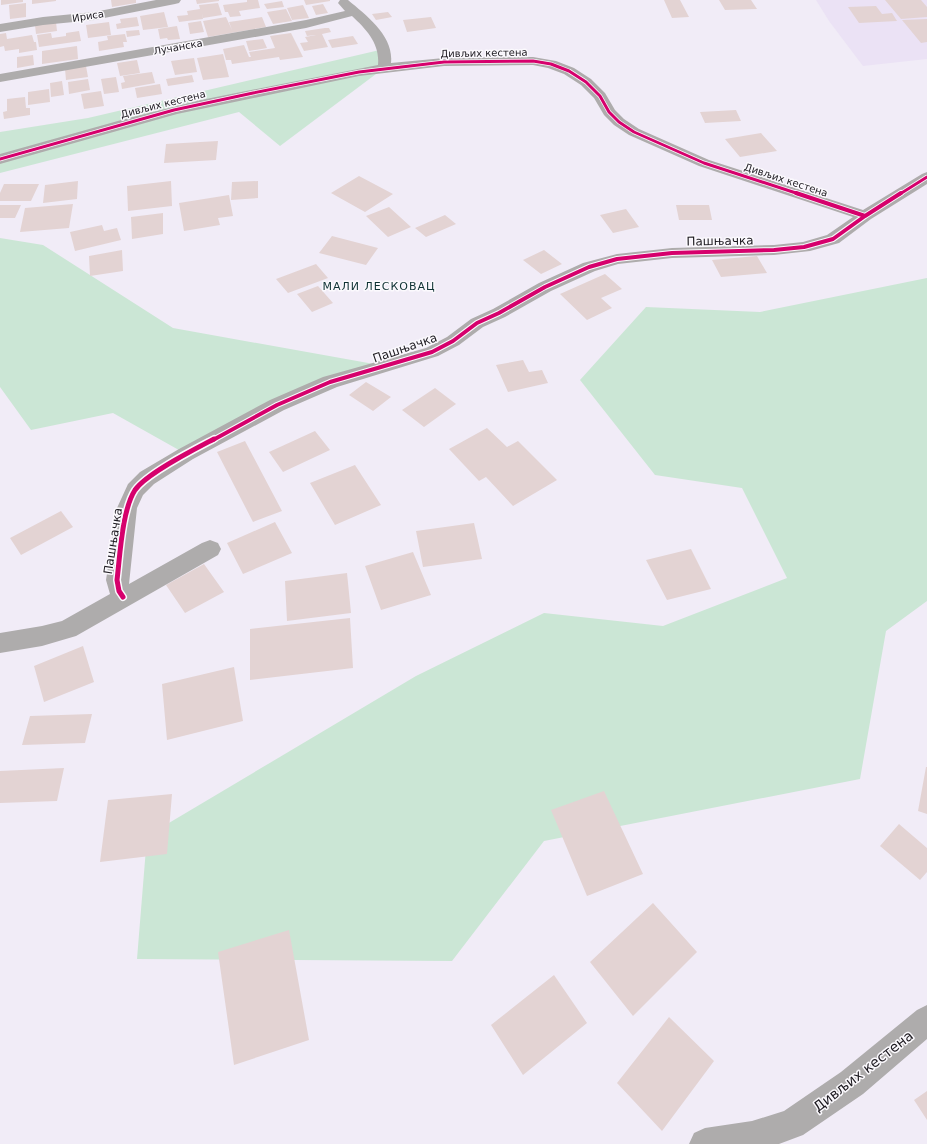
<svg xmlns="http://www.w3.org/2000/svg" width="927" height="1144" font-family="'DejaVu Sans',sans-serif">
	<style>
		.built { fill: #ebe2f5 }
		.green { fill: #cbe6d5 }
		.building { fill: #e3d3d3 }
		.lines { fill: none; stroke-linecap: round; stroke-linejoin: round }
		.minor { fill: #aeacac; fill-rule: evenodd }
		.cycleway-far2-casing { stroke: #fbf9fd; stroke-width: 4.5 }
		.cycleway-far1-casing { stroke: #fbf9fd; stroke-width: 6 }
		.cycleway-casing { stroke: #fbf9fd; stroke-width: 8 }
		.cycleway-far2 { stroke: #d6006c; stroke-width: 3 }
		.cycleway-far1 { stroke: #d6006c; stroke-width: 4 }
		.cycleway { stroke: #d6006c; stroke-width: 5 }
		.labels { text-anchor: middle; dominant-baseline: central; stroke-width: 3; stroke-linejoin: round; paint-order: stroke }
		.far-street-label { font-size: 10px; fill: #1d1a20; stroke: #fbf9fd }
		.far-neighbourhood-label { font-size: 11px; letter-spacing: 1px; fill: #0e3133; stroke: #fbf9fd }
		.street-label { font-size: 12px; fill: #1d1a20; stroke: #fbf9fd }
		.near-street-label { font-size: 14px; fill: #1d1a20; stroke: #fbf9fd }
	</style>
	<rect width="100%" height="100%" fill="#f1ecf7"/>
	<path class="built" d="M816,0h111v59l-64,7 -34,-45z"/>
	<path class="green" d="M384,49v19l-104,78 -41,-34 -239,61v-41l88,-14z
		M0,238l43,7 130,83 212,38 -115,41 -84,47 -73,-41 -82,17 -31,-43z
		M927,278v323l-41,30 -26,148 -316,62 -92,120 -315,-2 10,-123 269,-160 128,-63 119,13 124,-48 -45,-90 -87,-13 -75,-95 66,-73 114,5z"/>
	<path class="building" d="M1,0h22v2l-22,3z
		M32,0h24v1l-24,3z
		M111,0h25v3l-24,4z
		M196,0h23v1l-22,3z
		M247,0h11l2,8 -21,3 2,5 -11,1 -2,-5h-3l-2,-7 24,-3z
		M304,0h26v1l-24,4z
		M664,0h16l9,17 -17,1z
		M719,0h32l6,9 -32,1z
		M885,0h36l6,7v10l-26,2z
		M282,1l2,6 -17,2 -3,-5z
		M26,3v14l-16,2 -1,-14z
		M218,3l4,12 -19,3 -1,-5 1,6 -24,3 -2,-6 11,-1 -1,-4 13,-2 -1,-4z
		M323,4l5,9 -12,2 -4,-9z
		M303,5l6,13 -17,2 -5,-12z
		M876,6l6,8 10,-1 5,8 -38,2 -11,-16z
		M286,9l6,12 -19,3 -6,-12z
		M164,12l4,15 -25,3 -3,-14z
		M388,12l4,5 -16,3 -4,-6z
		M137,17l2,9 -22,3 -1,-5 5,-1 -1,-4z
		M226,17l6,13 -3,-8 33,-5 4,10 -58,10 -5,-16z
		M431,17l5,11 -29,4 -4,-12z
		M927,19v23l-6,1 -19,-23z
		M201,21l3,11 -14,2 -2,-11z
		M56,22l1,9 -21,3 -1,-9z
		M109,22l2,13 -23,3 -2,-13z
		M177,26l3,13 -12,1 -1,-2 -7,1 -2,-10z
		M325,28h4l2,4 -9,2 6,13 -24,4 -4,-8 8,-1 -3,-5 11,-2 -9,1 -2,-5z
		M139,30l1,5 -13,2 -1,-6z
		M79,31l2,10 -42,6 -2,-12 14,-2 1,5 14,-2v-3z
		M6,33l1,6 25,-4 2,7h2l1,8 -18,3v-4l-14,2 -1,-5 -4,1v-13z
		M291,33l12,24 -23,3 -1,-3 -47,7 -1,-4h-5l-3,-11 21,-4 5,12h2l-2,-5 26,-4 -5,-12z
		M125,34l2,8h-4l1,5 -25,4 -1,-9 10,-2 -1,-4z
		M353,36l5,8 -26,4 -4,-8z
		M263,39l4,9 -18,3 -3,-10z
		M77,46l1,13 -36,5v-13z
		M223,54l6,23 -26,3 -6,-22z
		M33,55l1,10 -17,3v-11z
		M194,58l3,14 -22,3 -4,-14z
		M137,60l3,13 -20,3 -3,-13z
		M86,66l2,11 -22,3 -1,-11z
		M152,72l3,11 -33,6 -1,-6 4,-1 -2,-6z
		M192,75l2,7 -26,4 -2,-7z
		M116,77l3,15 -15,2 -3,-15z
		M88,79l2,11 -21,4 -1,-12z
		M62,81l2,14 -13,2 -1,-14z
		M160,84l2,10 -25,4 -2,-10z
		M49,89l1,13 -22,3v-13z
		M101,91l3,15 -20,3 -3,-15z
		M25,97l1,11h4v7l-26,4 -1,-7 4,-1v-12z
		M736,110l5,11 -36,2 -5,-11z
		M761,133l16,18 -37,6 -15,-18z
		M218,141l-2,19 -52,3 2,-19z
		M359,176l34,18 -28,18 -34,-19z
		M78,181l-1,18 -34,4 2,-18z
		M171,181l1,25 -44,5 -1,-25z
		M258,181v17l-27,2 1,-18z
		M4,184h35l-8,17h-31v-8z
		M229,195l4,21 -15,2 2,7 -36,6 -5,-28z
		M73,204l-4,24 -49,4 5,-24z
		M0,205h21l-6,13h-15z
		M676,205h33l3,15h-33z
		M389,207l22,20 -23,10 -22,-21z
		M626,209l13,18 -26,6 -13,-18z
		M163,213v21l-31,5 -1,-22z
		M445,215l11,9 -30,13 -11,-9z
		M102,225l2,6 13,-3 4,12 -46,11 -5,-19z
		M332,236l46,12 -12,17 -47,-12z
		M122,250l1,21 -33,5 -1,-20z
		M544,250l18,14 -21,10 -18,-14z
		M757,256l10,17 -46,4 -9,-17z
		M316,264l12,14 -40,15 -12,-14z
		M605,274l17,15 -21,9 11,10 -25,12 -27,-26z
		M318,286l15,17 -21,9 -15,-18z
		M523,360l6,12 13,-2 6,13 -40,9 -12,-27z
		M366,382l25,15 -18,14 -24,-16z
		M435,388l21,16 -32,23 -22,-17z
		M487,428l20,19 11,-6 39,39 -44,26 -27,-29 -7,4 -30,-32z
		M315,431l15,19 -47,22 -14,-20z
		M245,441l37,70 -29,11 -36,-70z
		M355,465l26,40 -46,20 -25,-42z
		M61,511l12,16 -52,28 -11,-17z
		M275,522l17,31 -49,21 -16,-31z
		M474,523l8,36 -59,8 -7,-36z
		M691,549l20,40 -44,11 -21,-40z
		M413,552l18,43 -50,15 -16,-44z
		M204,564l20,28 -39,21 -19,-28z
		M347,573l4,40 -64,8 -2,-40z
		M350,618l3,50 -103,12v-51z
		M83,646l11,36 -50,20 -10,-36z
		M234,667l9,54 -76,19 -5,-56z
		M92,714l-7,29 -63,2 8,-29z
		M926,767h1v47l-9,-3z
		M64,768l-7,33 -57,2v-32z
		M604,791l39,83 -56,22 -36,-86z
		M172,794l-5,60 -67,8 8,-62z
		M899,824l28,24v24l-7,8 -40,-34z
		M653,903l44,49 -64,64 -43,-54z
		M289,930l20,110 -75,25 -16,-113z
		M554,975l33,48 -64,52 -32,-50z
		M669,1017l45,44 -52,70 -45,-48z
		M927,1091v29l-13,-20z"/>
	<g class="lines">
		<path class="minor" d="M156,0h25l-2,3 -4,1 -81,16 -51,5 -43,7v-8l43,-7 51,-5z
			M340,0h8c19,16 46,36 43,63l53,-5 89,-1 23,4 18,7 17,11 14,14 10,17 9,9 15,10 70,31 154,50 59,-36 5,-2v12l-56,35 -32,24 -29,8 -36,4 -102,3 -54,6 -23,7 -44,20 -46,26 -22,10 -24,18 -21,11 -101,31 -53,23 -91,49 -39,25 -11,11 -6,13 -8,76 73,-41 8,-3 8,3 3,6 -3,6 -142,81 -34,10 -42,7v-20l42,-7 20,-5 48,-27 -4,-14 11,-72 11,-24 12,-12 39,-23 91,-49 53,-23 103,-29 21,-11 24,-18 22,-10 46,-26 44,-20 34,-9 55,-6 102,-3 29,-3 24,-7 26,-18 -154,-51 -70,-31 -15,-10 -10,-10 -10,-17 -13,-13 -17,-11 -16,-6 -15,-3 -89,1 -85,10 -182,38 -177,50v-10l125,-35 76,-19 177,-35c2,-21 -11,-35 -26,-49l-46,12 -306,54v-8l306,-54 39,-9 -7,-8z
			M927,1005v34l-64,55 -60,41 -24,9h-90l5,-11 11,-5 47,-7 32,-10 57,-39 76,-62z"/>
		<g class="cycleway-far2-casing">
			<path id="cycleway-far2" d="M0,159l174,-49 79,-17 106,-21 85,-10 89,-1 18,3 18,7 17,11 14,14 9,16 10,10 15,10 70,31 95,31
				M900,194l27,-17"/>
		</g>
		<g class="cycleway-far1-casing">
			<path id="cycleway-far1" d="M796,193l69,23
				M213,440l64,-35 53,-23 102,-30 21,-11 24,-18 22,-10 46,-26 44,-20 28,-8 55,-6 102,-3 30,-3 29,-8 32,-23 36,-23"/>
		</g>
		<g class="cycleway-casing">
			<path id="cycleway" d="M123,597l-4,-6 -2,-11c3,-24 5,-70 18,-90 12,-17 60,-41 79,-51"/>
		</g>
		<use href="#cycleway-far2" class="cycleway-far2"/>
		<use href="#cycleway-far1" class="cycleway-far1"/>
		<use href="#cycleway" class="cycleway"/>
	</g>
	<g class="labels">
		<g class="far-street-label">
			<text transform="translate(88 16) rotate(-9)">Ириса</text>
			<text transform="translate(178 47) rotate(-10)">Лучанска</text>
			<text transform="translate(484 53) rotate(-1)">Дивљих кестена</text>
			<text transform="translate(163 104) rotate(-14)">Дивљих кестена</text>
			<text transform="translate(786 180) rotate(18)">Дивљих кестена</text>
		</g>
		<g class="far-neighbourhood-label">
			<text x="379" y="286">МАЛИ ЛЕСКОВАЦ</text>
		</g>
		<g class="street-label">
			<text transform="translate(720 241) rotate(-1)">Пашњачка</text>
			<text transform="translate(405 348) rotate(-19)">Пашњачка</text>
			<text transform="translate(113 541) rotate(-81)">Пашњачка</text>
		</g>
		<g class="near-street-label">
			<text transform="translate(863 1071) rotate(-38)">Дивљих кестена</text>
		</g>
	</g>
</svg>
